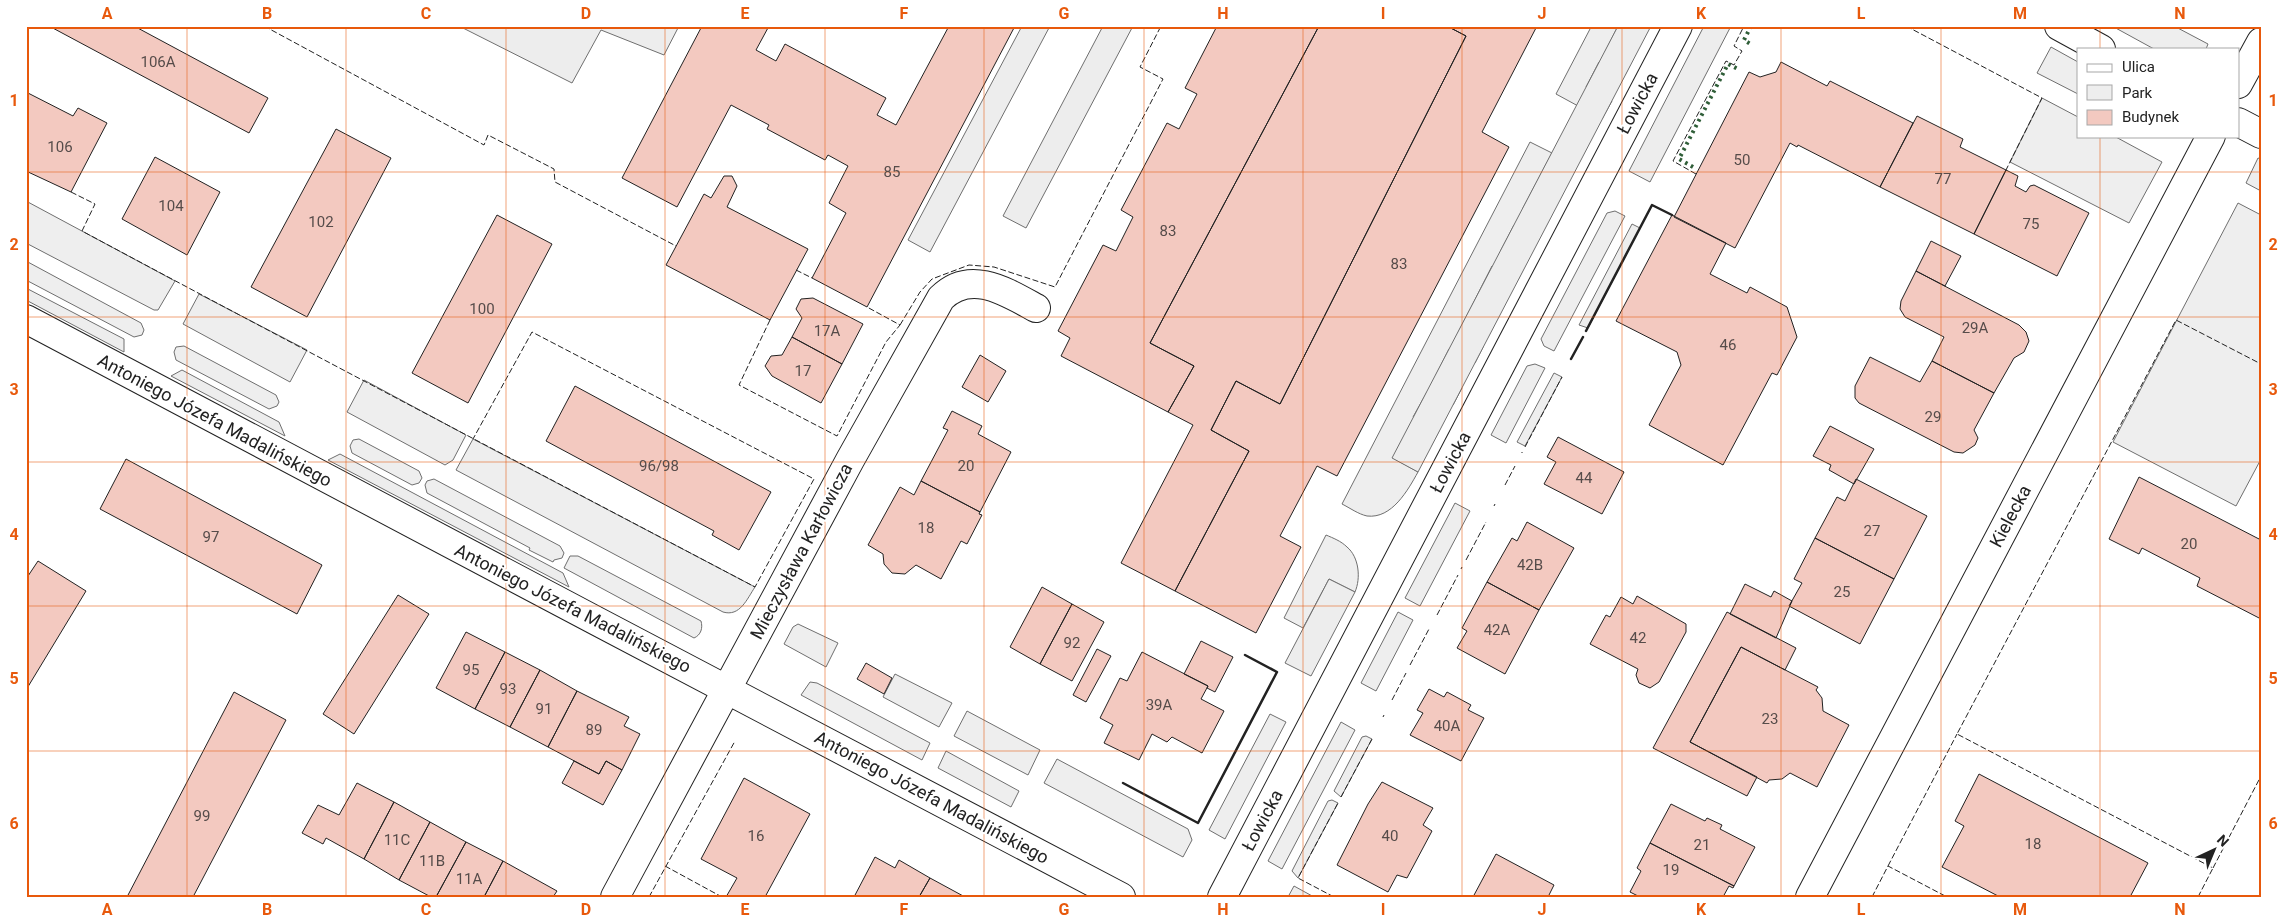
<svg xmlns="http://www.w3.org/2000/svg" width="2287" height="923" font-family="Roboto,sans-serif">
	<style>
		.green { fill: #eee; stroke: #6f6f6f }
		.parking { fill: #ededed; stroke: #6f6f6f }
		.building { fill: #f3c9c0; stroke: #222 }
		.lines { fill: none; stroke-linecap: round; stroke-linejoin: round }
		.street-casing { stroke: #222; stroke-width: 30 }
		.secondary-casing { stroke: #222; stroke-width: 30 }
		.street { stroke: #fff; stroke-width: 28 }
		.secondary { stroke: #fff; stroke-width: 28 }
		.hedge { stroke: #2f5e38; stroke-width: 4; stroke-dasharray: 2.5 4; stroke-linecap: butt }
		.fence { stroke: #222; stroke-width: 1; stroke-dasharray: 6 2.5; stroke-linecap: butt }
		.wall { stroke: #222; stroke-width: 2.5 }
		.grid { fill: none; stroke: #e8590c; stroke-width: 1; stroke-opacity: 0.55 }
		.labels { text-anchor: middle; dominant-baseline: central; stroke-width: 4; stroke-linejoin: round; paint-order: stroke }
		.number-label { font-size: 15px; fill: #564c4a }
		.street-label { font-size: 18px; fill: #222; stroke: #fff }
		.neatline { fill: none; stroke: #e8590c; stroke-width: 2 }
		.grid-label { font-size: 16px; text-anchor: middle; font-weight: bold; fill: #e8590c }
	</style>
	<rect width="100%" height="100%" fill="#fff"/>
	<path class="green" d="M1587,26h31l-13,26 25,13 -5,10 -26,-13 -13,25 26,14 -10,18 -46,-25 34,-65z
		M2112,26h62l34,18 -2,5h-52z
		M2051,47l27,15v32l-41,-21z
		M2042,98l36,19v19h36l48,26 -33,61 -119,-61z
		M1530,142l22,11 -29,55 25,14 -34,3 -13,25 25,13 -8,17 -26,-14 -34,67 25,14 -8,16 -26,-14 -13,26 26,13 -9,17 -26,-13 -14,25 26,14 -8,15 -38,12 25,14c-10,18 -26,47 -51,44 -9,-2 -17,-8 -25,-12z
		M2258,158l3,1v32l-15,-8z
		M26,201l149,80 -17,29h-4l-128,-67z
		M2238,203l23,12v244l-25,47 -123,-64z
		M1615,211l10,5 -71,135 -10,-5 -3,-7 66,-126z
		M1632,224l8,4 -52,100 -9,-3z
		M26,261l115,62 3,7 -2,5 -8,2 -108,-57z
		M199,294l108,56 -17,32 -107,-58z
		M184,346l92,49 3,7 -2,4 -8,3 -93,-49 -2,-8 2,-5z
		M1535,364l10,4 -39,75 -15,-8 36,-69z
		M1554,373l8,4 -37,69 -8,-4z
		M364,380l102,55 -13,25 -8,5 -98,-53z
		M359,439l60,32 3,7 -3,5 -7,2 -60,-32 -2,-7 3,-6z
		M473,439l282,148c-8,12 -15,30 -32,25l-267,-142z
		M434,479l126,67 4,7 -2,5 -8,2 -1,2 -24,-12 1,-2 -103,-55 -2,-8 2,-4z
		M1455,503l15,8 -50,95 -15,-8z
		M1326,535c7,3 15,6 21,12 12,10 14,31 8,45l-26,-13 -26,49 -19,-10z
		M570,556h8l123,65c2,7 0,14 -7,17l-130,-70z
		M1398,612l15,8 -37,71 -15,-8z
		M798,624l40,19 -12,24 -42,-23 9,-17z
		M895,674l57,29 -13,24 -56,-30z
		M810,682l7,1 113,60 -8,17 -121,-65z
		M967,711l73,39 -12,25 -74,-39z
		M1270,714l16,8 -61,117 -16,-9z
		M1341,722l14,8 -73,139 -14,-8z
		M1366,736l6,3 -31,58 -7,-6 28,-54z
		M946,751l73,40 -8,16 -73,-39z
		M1057,759l131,70 4,11 -9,17 -139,-74z
		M1332,800l6,3 -40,75 -6,-7 36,-70z
		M1294,886l20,11h-26z"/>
	<path class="parking" d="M459,26h220l-15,29 -63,-25 -29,53z
		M1022,26h28l-120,226 -22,-12z
		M1103,26h30l-107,202 -23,-12z
		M1618,26h33l-233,446 -26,-14z
		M1704,26h27l-81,156 -21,-11z
		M26,288l98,51v13l-98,-52z
		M182,370l97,52 6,14 -114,-60z
		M340,454l223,119 6,14 -241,-127z
		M1329,579l26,13 -44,84 -26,-13z"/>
	<path class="building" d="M49,26h85l134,72 -19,35z
		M702,26h67l-13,24 20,11 9,-17 101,54 -9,17 19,10 53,-99h66l-148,281 -55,-29 34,-65 -17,-10 19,-37 -20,-11 -3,5 -58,-31 2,-4 -38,-20 -54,102 -55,-29z
		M1217,26h102l-169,317 44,23 -26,46 -107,-56 9,-18 -12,-7 45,-86 13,6 17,-34 -12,-7 46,-87 12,6 18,-35 -12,-6z
		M1319,26h128l19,10 -186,368 -44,-23 -25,49 38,21 -74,140 -54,-28 72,-138 -25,-13 26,-46 -44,-23z
		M1447,26h90l-55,106 27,15 -172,329 -20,-10 -37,70 21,11 -45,86 -81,-42 74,-140 -38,-21 25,-49 44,23 186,-368z
		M1781,62l46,24 3,-5 83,42 -33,64 -82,-42 -1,2 -7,-4 -55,105 -61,-31 75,-145 11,5 16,-5z
		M26,92l47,24 5,-8 29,15 -36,69 -45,-21z
		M1917,116l46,23 -3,8 46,23 -32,64 -94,-47z
		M336,129l55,29 -84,159 -56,-30z
		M155,157l65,35 -33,63 -65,-36z
		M2006,170l12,6 -3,10 11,6 4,-6 4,-1 55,28 -32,63 -83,-42z
		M724,176h8l5,10 -10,21 81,42 -38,71 -104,-55 38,-71 7,4z
		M497,215l55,29 -84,159 -56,-30z
		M1672,215l54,28 -16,31 37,19 3,-6 37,20 10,30 -20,38 -5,-2 -49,92 -74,-40 32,-60 -4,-13 -61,-31z
		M1931,241l30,15 -16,30 -29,-15z
		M1916,271l103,54 7,7 3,9 -5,11 -10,6 -20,35 -62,-32 12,-24 -39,-20 -5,-8 1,-8z
		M813,298l50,26 -21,40 -50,-27 10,-19 -6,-9 5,-10z
		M792,337l50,27 -21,39 -49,-27 -7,-10 6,-10 11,-1z
		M980,355l26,16 -18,31 -26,-15z
		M1870,357l50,25 12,-21 62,32 -20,37 4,8 -3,7 -12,8 -9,-1 -95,-49 -4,-5v-12z
		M575,386l196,106 -32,58 -27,-15 2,-4 -168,-90z
		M952,411l30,15 -4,8 33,18 -31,60 -59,-31 27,-51 -5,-2z
		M1830,426l44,23 -20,35 -25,-14 2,-5 -18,-9z
		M1558,437l66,35 -22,42 -58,-30 12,-22 -9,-5z
		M126,459l196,106 -25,49 -197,-105z
		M2139,477l120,62 2,-4v84l-64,-33 3,-8 -58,-30 -3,6 -30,-15z
		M1856,479l71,37 -33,63 -79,-41 22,-41 8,4z
		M921,481l59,31 -1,2 3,1 -15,29 -6,-3 -20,38 -25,-14 -11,9 -13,-1 -8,-9 -1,-10 -15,-9 32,-58 14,8z
		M1527,522l47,26 -35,62 -52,-28 25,-44 5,3z
		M1815,538l79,41 -34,65 -71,-38 13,-23 -8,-4z
		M38,561l48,30 -60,99v-111z
		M1487,582l52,28 -34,64 -48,-26 10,-17 -5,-3z
		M1745,584l26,13 3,-6 18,10 -16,37 -46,-24z
		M1042,587l30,17 -32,60 -30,-17z
		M398,595l31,19 -75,120 -31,-20z
		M1637,596l49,28v8l-27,50 -9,6 -11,-5 -3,-8 2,-6 -48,-25 16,-29 4,2 11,-20 12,7z
		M1072,604l32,18 -32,59 -32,-17z
		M1727,612l69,36 -11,22 -44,-23 -51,95 67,35 -10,19 -94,-48z
		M466,632l39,20 -30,57 -39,-21z
		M1201,641l32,16 -18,35 -8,-4 1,-2 -24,-12z
		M1741,647l77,40 -2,3 6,8 1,13 26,14 -32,62 -27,-14 -8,6 -13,1 -2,3 -77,-41z
		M1097,649l14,7 -25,46 -13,-7z
		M505,652l35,18 -30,57 -35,-18z
		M1142,652l66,34 -7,13 23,12 -22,42 -30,-16 -5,5 -15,-8 -13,26 -35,-17 9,-18 -13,-7 20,-40 7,3z
		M866,663l26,15 -8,16 -27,-15z
		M540,670l37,21 -29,56 -38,-20z
		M1429,689l15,8 3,-5 24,13 -3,5 16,8 -23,43 -51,-26 13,-22 -6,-3z
		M577,691l52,26 -5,9 16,8 -18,36 -16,-9 -7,13 -51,-27z
		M234,692l52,28 -93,177h-66z
		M574,761l25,13 7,-13 16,9 -19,35 -41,-22z
		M1979,774l169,89 -18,34h-130l-58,-30 22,-41 -9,-5z
		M744,778l66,36 -45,83h-39l11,-19 -36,-19z
		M1382,782l51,26 -10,17 9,6 -25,47 -10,-3 -9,17 -51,-27 31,-61z
		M357,783l37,19 -30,57 -38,-21 -3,6 -21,-11 16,-28 21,10z
		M394,802l36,20 -31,58 -35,-21z
		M1671,804l34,17 2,-3 15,7 -2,4 35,18 -21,39 -84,-43z
		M430,822l36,20 -30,55h-5l-32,-17z
		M466,842l37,19 -19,36h-48z
		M1650,843l84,43 -1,2 -4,-2 -6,11h-83l-10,-5 11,-21 -4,-3z
		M1496,854l58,31 -6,12h-75z
		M875,857l20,11 4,-8 31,18 -11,19h-65z
		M503,861l54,30 -4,6h-69z
		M930,878l35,19h-46z"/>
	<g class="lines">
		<g class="street-casing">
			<path id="street" d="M2059,26l42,23
				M2238,84l23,-42
				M2238,122l23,12
				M615,897l235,-437 91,-162c29,-29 64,-7 95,10
				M1222,897l456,-871
				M1810,897l401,-761"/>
		</g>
		<g class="secondary-casing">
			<path id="secondary" d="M26,319c364,195 730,385 1095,578"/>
		</g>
		<use href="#street" class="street"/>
		<use href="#secondary" class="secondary"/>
		<path class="hedge" d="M1751,26l-7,14 8,5
			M1693,167l-14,-8 49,-95 12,6"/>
		<path class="fence" d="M264,26l220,119 4,-10 66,34 1,13 121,64
			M1906,26l136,72 -36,72
			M1696,174l-23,-13 53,-100 8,4 8,-14 -8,-5 10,-20
			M71,192l24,12 -13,27c224,120 449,238 673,356l59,-108 -282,-147 -59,107
			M796,270l16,8
			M770,320l-31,65 98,51 49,-94 14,-17 -33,-18
			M900,325l20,-33 12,-13 37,-14 25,2 61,20 108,-208 -23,-12 21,-41
			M1525,447l37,-70
			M1522,453v-1
			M1505,485l10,-19
			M1494,506l1,-2
			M1466,560l20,-38
			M1461,569l1,-2
			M1437,615l21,-40
			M1410,665l19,-36
			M1392,700l14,-27
			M1383,717l1,-2
			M1341,797l31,-58
			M665,866l57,31
			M1888,866l69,-132
			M2213,868l48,-92
			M649,897l86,-156
			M1334,897l-36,-19 40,-75
			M1872,897l16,-31 59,31
			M2198,897l15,-29 -256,-134 219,-414 85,44"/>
		<path class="wall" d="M1586,331l66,-126 20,10
			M1571,359l12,-22
			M1123,783l75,40 79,-151 -32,-17"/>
	</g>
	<path class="grid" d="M187,26v871M346,26v871M506,26v871M665,26v871M825,26v871M984,26v871M1144,26v871M1303,26v871M1462,26v871M1622,26v871M1781,26v871M1941,26v871M2100,26v23M2100,136v761M26,172h2235M26,317h2235M26,462h2235M26,606h2235M26,751h2235"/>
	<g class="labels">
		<g class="number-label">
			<text x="158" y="62">106A</text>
			<text x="60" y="147">106</text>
			<text x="1742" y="160">50</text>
			<text x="892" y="172">85</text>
			<text x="1943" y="179">77</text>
			<text x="171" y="206">104</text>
			<text x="321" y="222">102</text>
			<text x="2031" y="224">75</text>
			<text x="1168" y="231">83</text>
			<text x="1399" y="264">83</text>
			<text x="482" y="309">100</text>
			<text x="1975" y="328">29A</text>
			<text x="827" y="331">17A</text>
			<text x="1728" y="345">46</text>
			<text x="803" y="371">17</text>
			<text x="1933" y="417">29</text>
			<text x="659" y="466">96/98</text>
			<text x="966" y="466">20</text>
			<text x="1584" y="478">44</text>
			<text x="926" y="528">18</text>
			<text x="1872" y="531">27</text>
			<text x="211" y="537">97</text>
			<text x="2189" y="544">20</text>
			<text x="1530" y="565">42B</text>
			<text x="1842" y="592">25</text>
			<text x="1497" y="630">42A</text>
			<text x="1638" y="638">42</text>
			<text x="1072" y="643">92</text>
			<text x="471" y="670">95</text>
			<text x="508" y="689">93</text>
			<text x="1159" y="705">39A</text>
			<text x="544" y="709">91</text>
			<text x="1770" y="719">23</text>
			<text x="1447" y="726">40A</text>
			<text x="594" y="730">89</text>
			<text x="202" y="816">99</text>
			<text x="756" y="836">16</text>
			<text x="1390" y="836">40</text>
			<text x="397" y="840">11C</text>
			<text x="2033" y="844">18</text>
			<text x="1702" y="845">21</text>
			<text x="432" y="861">11B</text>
			<text x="1671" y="870">19</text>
			<text x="469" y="879">11A</text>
		</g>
		<g class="street-label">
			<text transform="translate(1637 103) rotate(-62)">Łowicka</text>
			<text transform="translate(215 420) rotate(28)">Antoniego Józefa Madalińskiego</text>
			<text transform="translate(1450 462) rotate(-62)">Łowicka</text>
			<text transform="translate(2010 516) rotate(-62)">Kielecka</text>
			<text transform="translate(801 551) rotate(-62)">Mieczysława Karłowicza</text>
			<text transform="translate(573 608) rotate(27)">Antoniego Józefa Madalińskiego</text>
			<text transform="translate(932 797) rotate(28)">Antoniego Józefa Madalińskiego</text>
			<text transform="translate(1262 820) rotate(-62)">Łowicka</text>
		</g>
	</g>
	<rect width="2287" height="923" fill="none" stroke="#ffffff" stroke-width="55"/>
	<rect x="2077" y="48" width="162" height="90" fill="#ffffff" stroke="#a7a7a7"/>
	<rect x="2087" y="64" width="25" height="8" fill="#ffffff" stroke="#a7a7a7"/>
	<text x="2122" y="72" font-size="15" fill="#222222">Ulica</text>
	<rect x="2087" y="85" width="25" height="15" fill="#eeeeee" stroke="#a7a7a7"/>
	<text x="2122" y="98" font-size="15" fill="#222222">Park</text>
	<rect x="2087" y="110" width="25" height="15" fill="#f3c9c0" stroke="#a7a7a7"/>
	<text x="2122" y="122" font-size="15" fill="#222222">Budynek</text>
	<g transform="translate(2214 850) rotate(44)" stroke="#ffffff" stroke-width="4" paint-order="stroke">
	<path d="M0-4L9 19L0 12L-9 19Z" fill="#222222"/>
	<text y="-8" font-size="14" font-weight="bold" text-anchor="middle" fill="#222222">N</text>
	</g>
	<rect x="28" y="28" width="2232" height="868" class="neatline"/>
	<g class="grid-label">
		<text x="107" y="19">A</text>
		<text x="267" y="19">B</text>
		<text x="426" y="19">C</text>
		<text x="586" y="19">D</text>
		<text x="745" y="19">E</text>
		<text x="904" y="19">F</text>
		<text x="1064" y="19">G</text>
		<text x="1223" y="19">H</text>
		<text x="1383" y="19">I</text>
		<text x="1542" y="19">J</text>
		<text x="1701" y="19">K</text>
		<text x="1861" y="19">L</text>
		<text x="2020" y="19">M</text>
		<text x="2180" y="19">N</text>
		<text x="14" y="106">1</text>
		<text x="2273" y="106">1</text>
		<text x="14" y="250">2</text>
		<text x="2273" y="250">2</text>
		<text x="14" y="395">3</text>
		<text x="2273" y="395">3</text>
		<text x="14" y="540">4</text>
		<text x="2273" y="540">4</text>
		<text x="14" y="684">5</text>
		<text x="2273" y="684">5</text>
		<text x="14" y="829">6</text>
		<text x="2273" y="829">6</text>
		<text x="107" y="915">A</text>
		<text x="267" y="915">B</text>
		<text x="426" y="915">C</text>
		<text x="586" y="915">D</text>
		<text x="745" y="915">E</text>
		<text x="904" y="915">F</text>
		<text x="1064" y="915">G</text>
		<text x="1223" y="915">H</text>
		<text x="1383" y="915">I</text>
		<text x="1542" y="915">J</text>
		<text x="1701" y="915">K</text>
		<text x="1861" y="915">L</text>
		<text x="2020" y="915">M</text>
		<text x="2180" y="915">N</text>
	</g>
</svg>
